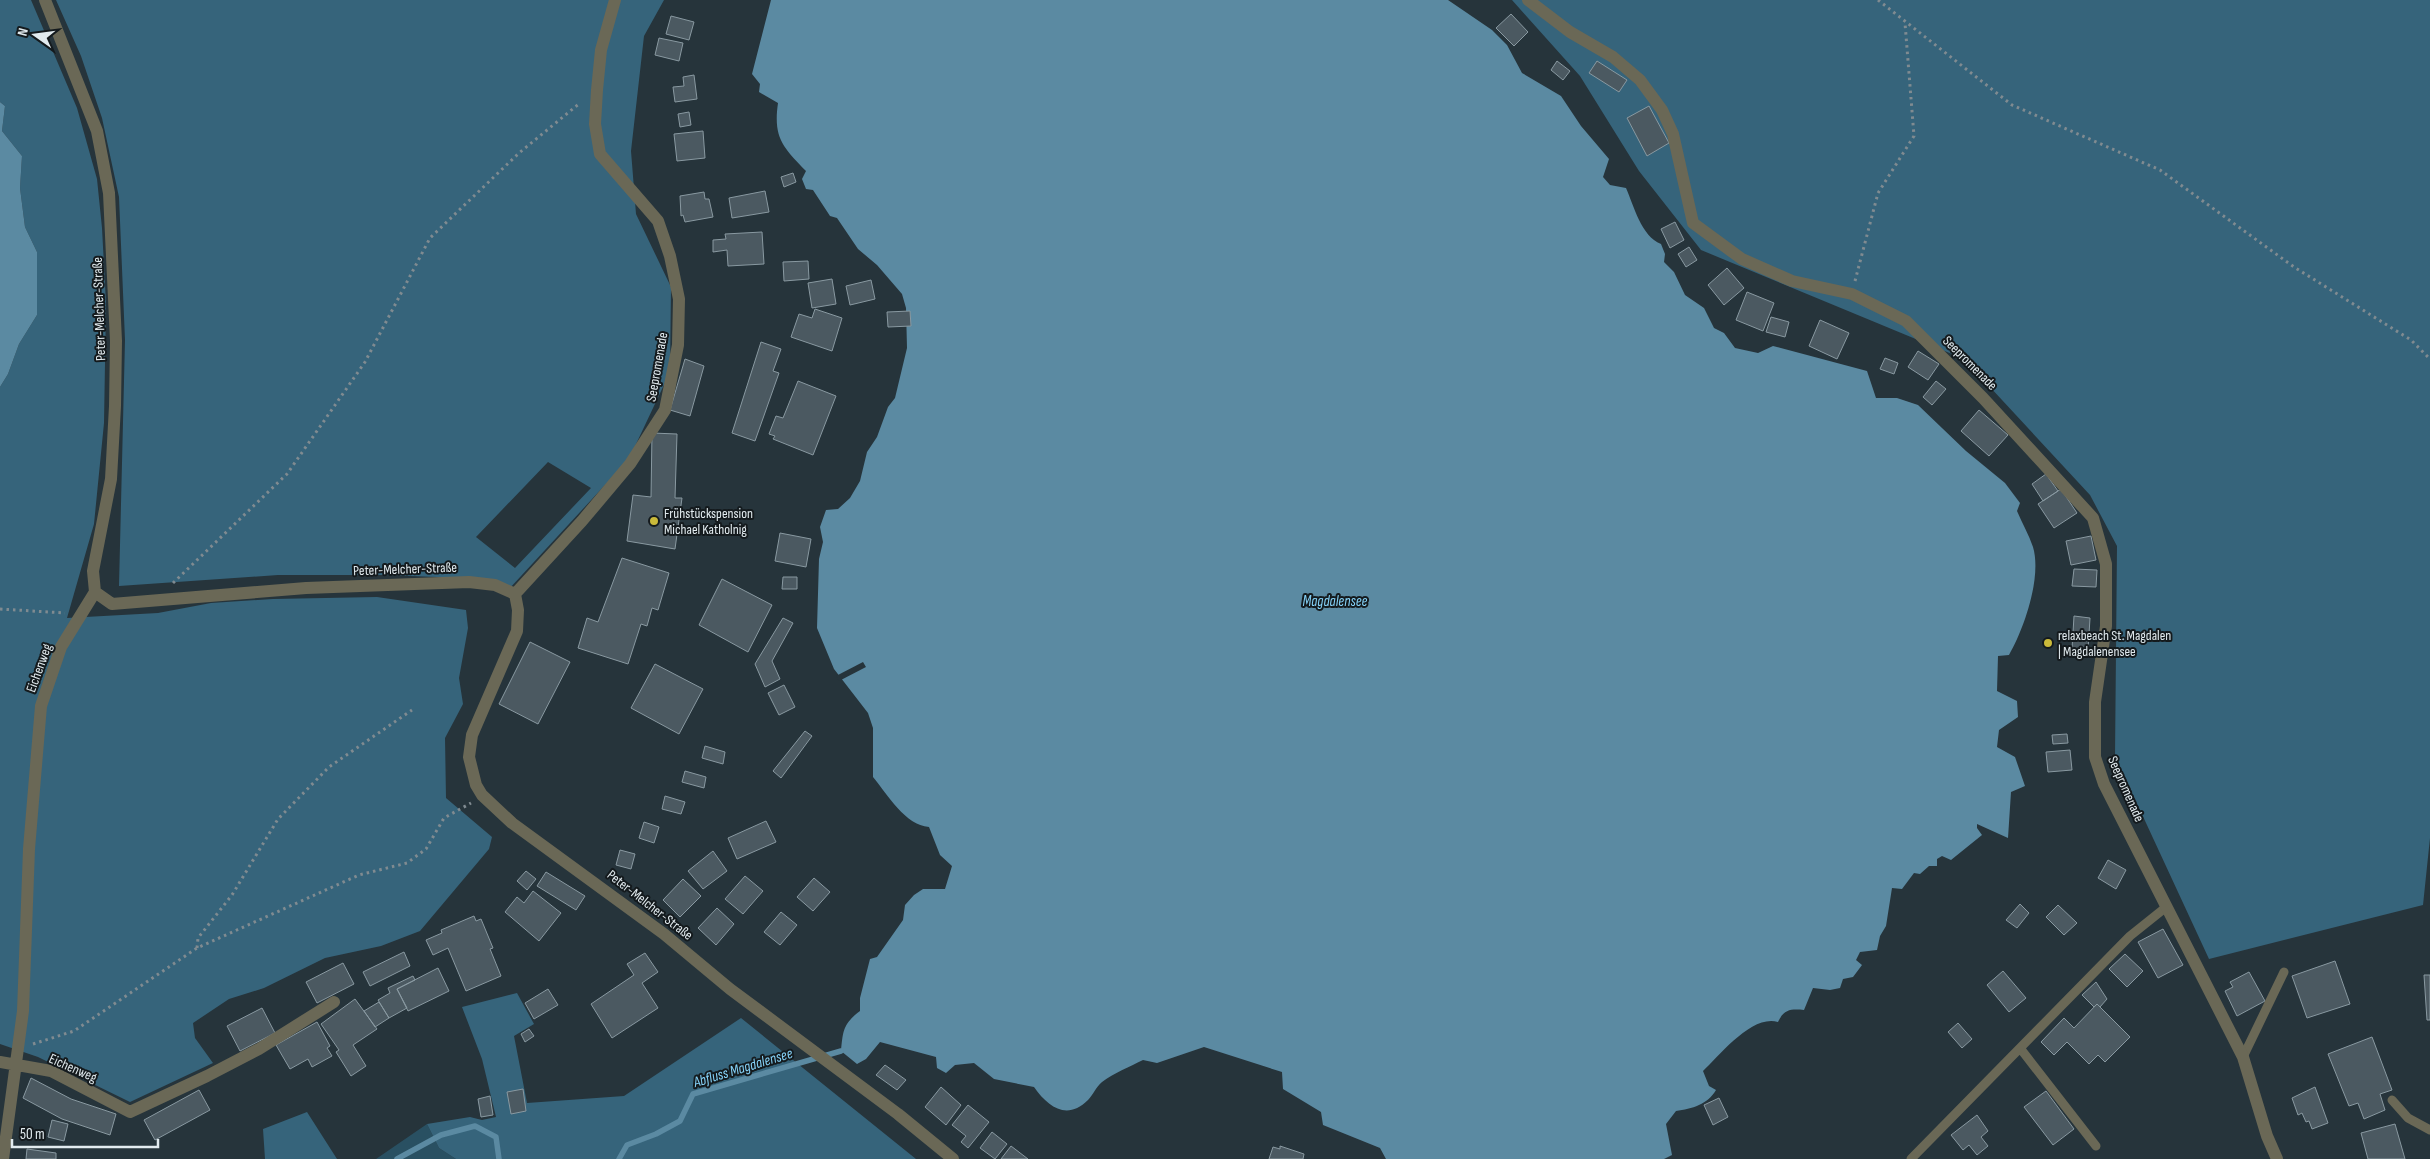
<svg xmlns="http://www.w3.org/2000/svg" width="2430" height="1159" font-family="'Sofia Sans Condensed',sans-serif">
	<style>
		.green { fill: #295062 }
		.forest { fill: #36647b; fill-rule: evenodd }
		.water { fill: #5b8aa2 }
		.pier { fill: #26343b }
		.lines { fill: none; stroke-linecap: round; stroke-linejoin: round }
		.stream { stroke: #5b8aa2; stroke-width: 5.5 }
		.building { fill: #4b5961; stroke: #8999a1 }
		.path { stroke: #808b91; stroke-width: 3; stroke-dasharray: 2.5 4; stroke-linecap: butt }
		.service { stroke: #6a6856; stroke-width: 9 }
		.minor { stroke: #6a6856; stroke-width: 12 }
		.poi-dot { fill: #caba3a; stroke: #141a1d; stroke-width: 2 }
		.labels { text-anchor: middle; dominant-baseline: central; stroke-width: 4; stroke-linejoin: round; paint-order: stroke }
		.street-label { font-size: 14px; fill: #e2ebef; stroke: #141a1d }
		.poi-label { font-size: 14px; fill: #e2ebef; stroke: #141a1d; text-anchor: start }
		.water-label { font-size: 15px; font-style: italic; fill: #86d3f9; stroke: #141a1d }
	</style>
	<rect width="100%" height="100%" fill="#26343b"/>
	<path class="green" d="M427,1124l12,24 17,11h-80z"/>
	<path class="forest" d="M0,0h31l46,108 20,71 5,49 4,75 -2,120 -10,101 -27,94 91,-5 53,-10 62,-4 104,-2 89,13 2,18 -9,50 4,26 -18,34 1,60 46,39 -3,12 -69,82 -39,15 -56,12 -61,30 -35,11 -36,24 2,15 18,25 -83,39 -92,-45 -38,-13v-657l8,-13 11,-30 18,-29v-63l-12,-25 -5,-39 2,-32 -20,-25 3,-25 -5,-4z
		M56,0h608l-20,36 -13,115 5,63 35,73 -1,85 -41,87 -120,130 -46,-11 -78,-3h-107l-159,11 6,-246 -6,-143 -17,-79 -21,-62zM548,462l43,26 -76,80 -39,-31z
		M1512,0h918v838l-7,67 -214,54 -94,-203 2,-210 -27,-51 -126,-136 -263,-109 -62,-79 -59,-95z
		M517,993l17,31 -20,12 13,67 97,-7 117,-78 175,141h-460l-17,-11 -12,-24 43,-7 12,3 14,-3 -14,-58 -20,-52z
		M307,1112l30,47h-72l-2,-30z"/>
	<path class="water" d="M771,0h677l44,30 15,15 15,28 39,23 20,30 28,33 -6,18 7,8 16,3c8,18 15,48 35,56l4,10 -1,8 10,10 11,23 19,13 10,20 10,5 11,15 23,5 15,-7 94,25 9,27h21l21,7 48,46 39,32 15,20 -3,8c5,12 12,24 16,36 9,30 -9,82 -24,108l-11,1 -1,35 20,10 1,16 -19,13 -2,17 18,10 10,29 -14,6 -3,46 -31,-14v4l5,7 -31,25 -9,-4 -5,3v7h-8l-9,8 -6,-1 -12,16 -10,-1 -6,38 -6,10 -3,14 -17,2 -4,8 6,5 -9,12 -10,2 -3,9 -10,2 -17,-2 -9,22c-13,-1 -20,-1 -26,12 -26,-8 -58,33 -75,49l6,15 7,4c-8,14 -24,19 -40,21l-10,13 6,31 -8,4h-278l-6,-11 -57,-23 -2,-13 -38,-23 -1,-17 -78,-25 -47,16 -14,-3c-14,7 -29,13 -41,22 -6,5 -9,13 -14,18 -21,21 -40,7 -54,-13l-40,-8 -20,-16 -19,2 -9,8 -9,-5 -1,-11 -56,-15 -14,17 -9,5 -16,-13c2,-20 2,-27 19,-40v-13l10,-39 7,-2 26,-37 2,-15 9,-10 9,-6h22l7,-23 -12,-11 -11,-28c-24,-2 -41,-32 -56,-50v-49l-5,-15 -34,-44 -17,-41 2,-69 4,-17 -3,-15 6,-17 12,-1 12,-11 10,-17 7,-29 10,-15 11,-30 7,-9 12,-50 -1,-40 -4,-14 -25,-29 -19,-16 -21,-31 -7,-2 -17,-26 -7,-1 -4,-10 4,-8c-23,-24 -33,-33 -28,-68l-19,-11 1,-8 -8,-10z
		M0,102l5,4 -3,25 20,25 -2,32 5,39 12,25v63l-18,29 -11,30 -8,13z"/>
	<path class="pier" d="M863,662l3,5 -27,14 -3,-5z"/>
	<g class="lines">
		<path class="stream" d="M397,1159l44,-24 34,-9 21,11 3,22
			M619,1159l8,-14 29,-11 24,-13 13,-27 148,-43"/>
	</g>
	<path class="building" d="M1511,14l17,18 -14,14 -18,-18z
		M671,16l23,6 -5,18 -23,-6z
		M659,38l24,5 -4,18 -24,-6z
		M1557,61l13,10 -7,9 -12,-10z
		M1597,61l30,19 -8,12 -30,-19z
		M694,75l3,24 -22,3 -2,-15 11,-1 -1,-9z
		M1649,106l20,37 -22,13 -20,-38z
		M689,112l2,13 -11,2 -2,-13z
		M703,131l2,27 -28,3 -3,-27z
		M793,173l3,9 -12,5 -3,-10z
		M765,191l4,21 -37,6 -3,-20z
		M704,192l1,7h4l4,18 -28,5 -2,-7 -2,1 -1,-20z
		M1675,222l9,18 -14,8 -9,-19z
		M762,232l2,32 -36,2 -1,-16 -14,2v-12l13,-1 -1,-5z
		M1689,247l8,13 -11,7 -8,-13z
		M808,261l1,18 -25,2 -1,-19z
		M1727,268l17,20 -20,17 -16,-20z
		M832,279l4,25 -24,4 -4,-25z
		M871,280l4,19 -25,6 -4,-19z
		M1747,292l27,11 -11,28 -27,-11z
		M815,309l27,9 -10,33 -41,-14 8,-23 13,4z
		M910,311l1,15 -23,1 -1,-15z
		M1771,317l18,5 -4,15 -19,-5z
		M1820,320l29,13 -12,26 -28,-13z
		M761,342l20,7 -8,22 6,2 -24,68 -23,-8z
		M1918,351l21,13 -11,16 -20,-13z
		M1885,358l13,5 -4,11 -14,-5z
		M685,359l19,7 -14,50 -20,-6z
		M798,381l38,15 -23,59 -40,-16 2,-3 -6,-2 7,-18 7,2z
		M1936,381l10,8 -14,16 -9,-8z
		M1979,410l29,25 -19,21 -28,-25z
		M652,433l25,1 -2,64h7l-7,51 -48,-8 6,-46 18,2z
		M2046,474l12,17 -15,10 -11,-17z
		M2061,489l16,24 -23,15 -16,-24z
		M780,533l31,6 -5,28 -31,-6z
		M2091,536l5,24 -25,5 -5,-24z
		M622,558l47,15 -11,37 -6,-2 -5,18 -6,-2 -13,40 -50,-16 9,-30 11,4z
		M2074,569l23,1 -1,17 -24,-1z
		M783,577h14v12h-15z
		M722,579l50,26 -24,47 -49,-27z
		M2074,616l16,2 -2,32 -16,-1z
		M783,618l10,5 -21,38 8,18 -15,8 -10,-23z
		M530,642l40,20 -32,62 -39,-20z
		M655,664l48,25 -24,45 -48,-26z
		M784,685l11,22 -16,8 -11,-22z
		M805,731l7,5 -31,42 -8,-7z
		M2067,734l1,9 -15,1 -1,-9z
		M705,746l20,6 -2,12 -21,-6z
		M2070,750l2,20 -24,2 -2,-20z
		M685,771l21,6 -2,11 -22,-6z
		M665,796l20,6 -4,12 -19,-5z
		M766,821l10,21 -39,17 -9,-21z
		M644,822l15,5 -5,16 -15,-5z
		M620,850l15,4 -4,15 -15,-4z
		M713,851l14,20 -24,18 -15,-18z
		M2108,860l18,10 -10,19 -18,-11z
		M526,871l10,8 -9,11 -10,-9z
		M546,872l39,24 -9,14 -39,-24z
		M745,876l18,15 -20,23 -18,-15z
		M814,878l16,14 -17,19 -16,-14z
		M683,879l18,17 -21,21 -17,-17z
		M533,891l28,22 -22,28 -34,-29 12,-15 7,6z
		M2020,904l9,9 -12,15 -11,-8z
		M2058,905l19,18 -13,12 -18,-18z
		M717,908l17,16 -18,21 -18,-17z
		M781,912l16,13 -17,20 -16,-13z
		M474,916l2,5 5,-2 12,29 -3,1 11,27 -35,15 -18,-43 -15,7 -7,-15 16,-7 -1,-3z
		M2163,929l20,36 -25,13 -20,-36z
		M404,952l6,14 -40,20 -7,-14z
		M645,953l13,19 -16,11 16,25 -46,30 -21,-34 43,-29 -7,-11z
		M2125,954l18,17 -16,16 -18,-18z
		M2335,961l15,43 -43,14 -15,-42z
		M343,963l11,21 -37,19 -11,-21z
		M438,968l11,23 -41,20 -11,-22z
		M2003,971l23,27 -17,14 -22,-27z
		M2249,972l16,29 -28,15 -12,-25 8,-4 -3,-5z
		M2424,975h6v45h-3z
		M413,976l2,4 -18,9 10,19 -18,10 -11,-18 12,-7 -2,-5z
		M2096,982l11,17 -7,8 -3,-3 -3,3 -12,-12z
		M548,989l10,16 -24,14 -9,-16z
		M355,999l22,30 -24,16 13,21 -15,10 -15,-24 3,-2 -18,-26z
		M379,1002l10,16 -14,9 -11,-16z
		M2097,1004l33,33 -25,25 -7,-7 -9,9 -22,-22 -13,13 -13,-13 23,-24 10,10z
		M262,1008l13,25 -35,18 -13,-25z
		M317,1022l13,24 -3,2 5,8 -20,11 -4,-8 -18,10 -14,-24z
		M1958,1023l14,16 -10,9 -14,-16z
		M529,1029l5,7 -9,6 -4,-8z
		M2372,1037l20,53 -12,4 5,16 -21,9 -6,-16 -9,3 -21,-52z
		M885,1065l21,15 -9,10 -21,-15z
		M31,1078l40,21 45,15 -6,21 -48,-16 -39,-21z
		M941,1087l20,18 -15,20 -21,-18z
		M2315,1087l13,36 -16,6 -3,-8 -3,1 -4,-9 -4,2 -6,-17z
		M523,1089l3,22 -15,3 -4,-22z
		M199,1090l11,20 -55,30 -11,-20z
		M2046,1091l28,38 -21,16 -29,-38z
		M490,1096l3,19 -12,2 -3,-18z
		M1719,1098l9,19 -15,8 -9,-20z
		M968,1105l21,17 -21,26 -7,-6 5,-6 -14,-11z
		M1977,1115l11,16 -7,6 7,9 -11,9 -8,-10 -6,5 -12,-15z
		M52,1120l16,4 -4,17 -16,-4z
		M2395,1124l10,35h-37l-7,-26z
		M992,1132l15,12 -12,15 -15,-11z
		M1011,1146l17,13h-27z
		M1280,1146l24,8 -1,5h-34l4,-12 7,2z
		M27,1149l29,4v6h-30z"/>
	<g class="lines">
		<path class="path" d="M1878,0l134,105 148,65 134,97 117,73 19,19
			M1855,281l23,-88 36,-57 -9,-113
			M173,583l114,-109 78,-112 65,-124 89,-85 61,-50
			M0,609l65,4
			M197,948l1,-10 34,-43 46,-76 51,-52 83,-57
			M33,1044l41,-13 123,-83 162,-73 48,-12 19,-14 18,-31 27,-15"/>
		<path class="service" d="M2020,1048l76,98
			M2243,1057l41,-85
			M2392,1100l16,18 22,12
			M1911,1159l219,-223 35,-28"/>
		<path class="minor" d="M45,0l52,131 12,62 7,148 -1,65 -4,73 -18,92 2,21 17,12 194,-16 163,-6 26,3 20,9 3,16 -1,21 -45,104 -3,22 7,28 6,10 30,28 152,111 66,55 168,125 55,45
			M1528,0l42,32 43,25 27,23 22,30 11,24 20,89 49,36 50,22 60,13 54,27 77,77 110,120 13,46v62l-11,76v55l9,27 139,273 24,79 10,23
			M515,594l67,-73 48,-57 35,-54 13,-65 1,-46 -9,-43 -12,-35 -58,-67 -5,-30 2,-34 4,-40 14,-50
			M0,1062l51,9 79,41 77,-36 52,-27 75,-47
			M3,1159l20,-148 6,-162 12,-143 20,-59 34,-55"/>
	</g>
	<g class="poi-dot">
		<circle cx="654" cy="521" r="5"/>
		<circle cx="2048" cy="643" r="5"/>
	</g>
	<g class="labels">
		<g class="street-label">
			<text transform="translate(99 309) rotate(-92)">Peter-Melcher-Straße</text>
			<text transform="translate(1970 363) rotate(45)">Seepromenade</text>
			<text transform="translate(657 367) rotate(-80)">Seepromenade</text>
			<text transform="translate(405 569) rotate(-2)">Peter-Melcher-Straße</text>
			<text transform="translate(39 668) rotate(-70)">Eichenweg</text>
			<text transform="translate(2126 789) rotate(66)">Seepromenade</text>
			<text transform="translate(650 905) rotate(38)">Peter-Melcher-Straße</text>
			<text transform="translate(73 1068) rotate(24)">Eichenweg</text>
		</g>
		<g class="poi-label">
			<text x="664" y="513">Frühstückspension<tspan x="664" dy="16">Michael Katholnig</tspan></text>
			<text x="2058" y="635">relaxbeach St. Magdalen<tspan x="2058" dy="16">| Magdalenensee</tspan></text>
		</g>
		<g class="water-label">
			<text x="1335" y="601">Magdalensee</text>
			<text transform="translate(743 1068) rotate(-17)">Abfluss Magdalensee</text>
		</g>
	</g>
	<g transform="translate(35 35) rotate(284)" stroke="#141a1d" stroke-width="4" paint-order="stroke">
	<path d="M0-4L9 19L0 12L-9 19Z" fill="#e2ebef"/>
	<text y="-8" font-size="14" font-weight="bold" text-anchor="middle" fill="#e2ebef">N</text>
	</g>
	<path d="M12 1139v8h146v-8" fill="none" stroke="#e2ebef" stroke-width="2.5"/>
	<text x="20" y="1139" font-size="15" fill="#e2ebef" stroke="#141a1d" stroke-width="4" paint-order="stroke">50 m</text>
</svg>
